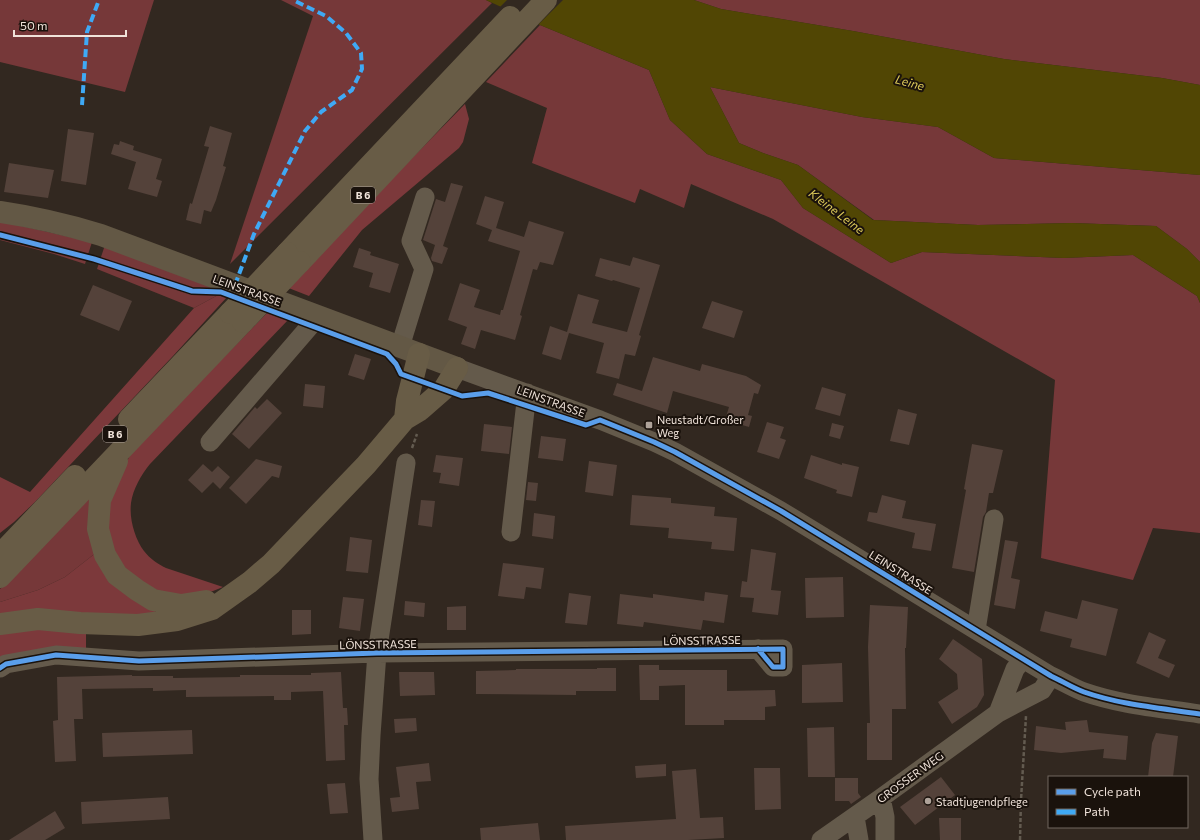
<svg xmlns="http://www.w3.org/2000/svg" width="1200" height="840" font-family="Commissioner,sans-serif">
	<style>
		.green { fill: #763839 }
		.forest { fill: #7c393b }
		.water { fill: #514604 }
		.pier { fill: #322820 }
		.building { fill: #54423a }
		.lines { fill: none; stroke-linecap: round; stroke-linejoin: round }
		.path { stroke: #635b50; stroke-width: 2.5; stroke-dasharray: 4 2; stroke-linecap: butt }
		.minor { stroke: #645a4b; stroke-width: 19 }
		.major { stroke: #635845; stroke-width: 22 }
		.highway { stroke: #685c46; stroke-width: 22 }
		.highway-bridge { stroke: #685c46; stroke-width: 22 }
		.quiet { stroke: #3fa9f5; stroke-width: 4; stroke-dasharray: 8 4; stroke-linecap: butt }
		.cycleway-casing { stroke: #1a120c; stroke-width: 8 }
		.cycleway { stroke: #5a9eea; stroke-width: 5 }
		.poi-dot { fill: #aea299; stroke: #1a120c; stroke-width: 1.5 }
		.labels { text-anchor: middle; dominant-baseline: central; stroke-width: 4; stroke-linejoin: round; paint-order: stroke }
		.shield { fill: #1a120c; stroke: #b0a49c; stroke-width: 1 }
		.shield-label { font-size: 10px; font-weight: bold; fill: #f0e3da }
		.street-label { font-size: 11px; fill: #f0e3da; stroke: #1a120c }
		.poi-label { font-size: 11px; fill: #f0e3da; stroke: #1a120c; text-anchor: start }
		.water-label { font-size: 12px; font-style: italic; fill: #ddca59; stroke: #1a120c }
	</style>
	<rect width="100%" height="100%" fill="#322820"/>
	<path class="green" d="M0,0h154l-29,92 -125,-30z
		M281,0h205l6,3 -262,261 83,-248z
		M694,0h506v85l-38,-7 -158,-19 -151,-28 -132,-22z
		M540,25l109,45 21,50 37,34 74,26 22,28 88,55 31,-11 142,6 69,-3 64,41 3,7v230l-47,-5 -20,52 -92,-22 14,-178 -282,-161 -82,-35 -7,24 -44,-19 -5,14 -103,-40 15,-55 -61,-26z
		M710,87l152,30 76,10 56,31 206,17v87l-13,-13 -31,-23 -84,-3 -94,2 -104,-5 -76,-55 -35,-12 -24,-10z
		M0,221l92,21 -7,22 -31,-10 -54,-14z
		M105,245l127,48 -5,4 -7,-3 -26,14 -97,-39z
		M95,489l2,63 -32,25 -27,13 -38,12v-13z"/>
	<path class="forest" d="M465,104l4,15 -6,23 -4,6 -97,82 -53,66 -23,-9z
		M220,294l7,3 -54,59 -138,146 -21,20 -14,11v-56l30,15 164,-184z
		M268,312l20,8 -138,144c-9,11 -17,25 -19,39 -2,16 4,36 13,48 6,8 14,13 22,17l57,19 -10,4 -13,4h-34l-35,-18 -21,-29 -3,-51 26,-47z
		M97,552l64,57 -13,6h-148v-13l38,-12 27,-13z
		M86,629v20l-86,11v-30z"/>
	<path class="water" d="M486,0h208l27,9 132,22 151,28 158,19 38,7v90l-206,-17 -56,-31 -76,-10 -152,-30 29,56 24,10 35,12 75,55 105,5 94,-2 84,3 31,23 13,13v41l-3,-7 -64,-41 -69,3 -142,-6 -31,11 -88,-55 -22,-28 -74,-26 -37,-34 -21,-50 -109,-45z"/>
	<path class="pier" d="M507,0h56l-26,26 -38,-18z"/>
	<path class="building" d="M210,126l22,7 -9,33 3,1 -10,33 -5,12 -7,-2 -3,14 -15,-4 4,-17 2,1 17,-57 -5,-1z
		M68,129l26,4 -8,52 -25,-4z
		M120,141l14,5 -1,4 29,9 -6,20 6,2 -5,16 -29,-8 8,-27 -25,-8 3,-10 5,1z
		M9,163l45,7 -6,28 -44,-6z
		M451,183l12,3 -20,60 5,2 -6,16 -10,-3 -1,-3 4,-13 -12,-5 13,-41 9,3z
		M485,196l19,6 -8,26 28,9 5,-16 35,11 -11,33 -13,-3 -3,8 -4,-1 -13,46 2,1 -7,24 -34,-10 -6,19 -14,-5 6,-17 -19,-7 12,-37 20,7 -6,17 26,8 1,-5h2l17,-59 -32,-10 4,-11 -16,-6z
		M359,248l12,4 -1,3 29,9 -9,29 -21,-6 4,-14 -20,-6z
		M633,257l27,8 -21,70 2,1 -6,20 -10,-2 -6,25 -23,-6 8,-30 -35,-10 -8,27 -19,-6 8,-28 17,6 11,-38 21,6 -7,23 35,9 13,-44 -27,-8 -1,1 -17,-5 5,-18 30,8z
		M93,285l39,16 -13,30 -39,-16z
		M712,301l31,10 -9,27 -32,-10z
		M355,354l16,5 -7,21 -16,-5z
		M653,357l47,14 2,-7 44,12 15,9 -3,9 -4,-1 -6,22 4,1 -3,11 -24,-7 4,-13 -56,-16 -6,22 -54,-18 4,-12 25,8z
		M305,384l20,2 -2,22 -20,-2z
		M822,387l24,7 -6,22 -25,-7z
		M267,399l15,14 -33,36 -17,-15 23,-27 2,2z
		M898,409l19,5 -8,31 -19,-4z
		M767,422l17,5 -4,11 6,2 -7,19 -22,-7z
		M832,423l12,3 -4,13 -11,-3z
		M484,424l28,3 -3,27 -28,-3z
		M541,436l25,3 -3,22 -25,-3z
		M972,444l31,6 -10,43h-4l-3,19 -3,5 -9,55 -22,-4 14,-78 -2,-1z
		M436,455l27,3 -4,28 -20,-3 2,-10 -8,-1z
		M811,455l31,10v-2l17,4 -7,30 -16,-4 1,-3 -33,-12z
		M256,459l26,7 -3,12 -7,-2 -26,28 -17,-16z
		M589,461l28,4 -4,31 -28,-4z
		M203,464l9,8 6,-6 12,11 -10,12 -7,-7 -11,11 -14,-13z
		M528,482l10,1 -2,18 -10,-1z
		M632,495l39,3v5l44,4 -1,9 23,2 -3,33 -23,-2 1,-7 -44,-4 1,-10 -39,-3z
		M882,495l24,6 -4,17 34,6 -5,27 -19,-3 3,-15 -48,-12 2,-9 8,1z
		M421,500l14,1 -3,26 -14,-2z
		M534,513l21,3 -2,23 -21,-3z
		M350,537l22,3 -4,33 -22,-2z
		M1005,540l13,2 -7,36 9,2 -5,29 -21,-4z
		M751,549l25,4 -5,37 10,1 -3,24 -26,-3 2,-14 -14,-1 2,-16 5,1z
		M503,563l41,5 -3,21 -15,-2 -2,12 -26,-3z
		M843,577l1,40 -38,1 -1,-40z
		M705,592l23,3 -4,28 -21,-3 -2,10 -57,-8 -1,5 -26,-3 3,-30 33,4v-4l51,7z
		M569,593l22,3 -4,29 -22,-2z
		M343,597l21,2 -4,32 -21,-3z
		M1082,600l36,9 -12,47 -36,-9 2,-8 -32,-8 5,-20 32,8z
		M405,601l20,2 -1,14 -20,-2z
		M870,605l38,2 -2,41h-1l1,61h-14v51h-25v-37h3l-2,-76z
		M466,606v24h-19v-23z
		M292,610h19v24l-19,1z
		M1149,632l17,8 -8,18 17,7 -6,13 -33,-15z
		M953,639l29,20 2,36 -7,12 -25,17 -14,-22 20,-13 -1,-15 -18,-15z
		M842,663l1,39 -41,1v-38z
		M639,665h20v5h68v21l48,-1 1,16 -11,1v13h-41v5h-39v-40l-26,1v14h-19z
		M597,668h19v23h-40v4l-100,-1v-23l40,-1v-1h81z
		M341,672l2,36h4l1,17h-4l1,35 -19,1 -3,-70 -32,1v8h-17v-4l-88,1v-7l-33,1v-3l-71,1 1,30h-9l2,42 -21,1 -2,-41 5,-1 -1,-43 75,-2v1h41v2l67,-1v-2h71v-2z
		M399,672h35l1,23 -35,1z
		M416,718l1,13 -22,2 -1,-14z
		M1087,720l2,12 39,4 -2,24 -23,-2 1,-9 -43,4 -27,-3 2,-24 30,4 -1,-8z
		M834,727l1,50h-27l-1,-49z
		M192,730l1,24 -90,3 -1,-24z
		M1156,733l22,3 -5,41h-25l4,-34z
		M429,763l2,18 -15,1 3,27 -27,3 -2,-14 10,-1 -4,-30z
		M666,764v12l-30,2 -1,-12z
		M754,768h26l1,41 -26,1z
		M696,769l4,49 23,-1 1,21 -36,2h-122l-1,-14 111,-7 -4,-48z
		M941,777l14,18 -40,30 -15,-18z
		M835,778h23v15l3,4 -10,7 -2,-3h-14z
		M345,783l3,30 -18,1 -3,-30z
		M168,797l2,22 -88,5 -1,-22z
		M55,811l10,17 -20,12h-36z
		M939,818h22v22h-21z
		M538,823l2,17h-59l-1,-12z"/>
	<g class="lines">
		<path class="path" d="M412,448l5,-14
			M1020,840l1,-40 5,-84"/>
		<path class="minor" d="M400,347l24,-78 -13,-28 14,-44
			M457,368l143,52 54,22 21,10 106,59 270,165c11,5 22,12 33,16 37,13 77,16 116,22
			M210,442l100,-116 6,-11
			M511,532l16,-139
			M976,630l18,-111
			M0,668l6,-4 50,-9 83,6 238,-8 406,-4v18h-10l-15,-18
			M998,713l17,-44 8,-10
			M881,798l4,19v23
			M855,817l4,23
			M373,840l-4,-61 2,-44 6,-82 29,-190
			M821,840l60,-42 117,-85 44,-23 9,-14"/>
		<path class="major" d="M0,212c34,5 68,13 101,23l356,133"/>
		<path class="highway" d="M287,253l223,-236
			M300,262l246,-262
			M129,419l101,-106
			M405,419l2,-18 12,-47
			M117,461l-17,39 -2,29 7,26 12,20 20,15 16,10 28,5 25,-4
			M0,555l75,-79
			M0,577l243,-255
			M0,624l38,-5 42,4 58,2 39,-5 35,-11 38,-27 21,-18 95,-99 39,-46 15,-9 24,-21 13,-21"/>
		<path class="highway-bridge" d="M230,313l57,-60
			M243,322l57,-60"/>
		<path class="quiet" d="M82,105l5,-73 12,-32
			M235,285l19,-51 51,-103 16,-19 31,-22 10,-21 -1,-16 -15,-20 -20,-17 -33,-16"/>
		<g class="cycleway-casing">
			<path id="cycleway" d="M0,235l94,24 98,32 29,1 166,62 9,10 5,10 61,22 26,-3 98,32 14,-5 54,22 21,10 106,59 270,165c11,5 22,12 33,16 37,13 77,16 116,22
				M0,668l6,-4 50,-9 83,6 238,-8 406,-4v18h-10l-15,-18"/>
		</g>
		<use href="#cycleway" class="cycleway"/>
	</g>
	<g class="poi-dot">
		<rect x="645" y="421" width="8" height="8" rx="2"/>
		<circle cx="928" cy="801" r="4"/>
	</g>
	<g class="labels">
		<g class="shield">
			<rect x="351" y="187" width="24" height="16" rx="3"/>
			<rect x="103" y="426" width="24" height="16" rx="3"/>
		</g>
		<g class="shield-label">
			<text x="363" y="195">B 6</text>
			<text x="115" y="434">B 6</text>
		</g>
		<g class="street-label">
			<text transform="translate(247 290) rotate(20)">LEINSTRASSE</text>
			<text transform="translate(551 401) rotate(20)">LEINSTRASSE</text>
			<text transform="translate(901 572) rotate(32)">LEINSTRASSE</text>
			<text transform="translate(702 640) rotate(-1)">LÖNSSTRASSE</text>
			<text transform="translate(378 644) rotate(-1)">LÖNSSTRASSE</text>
			<text transform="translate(910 777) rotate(-36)">GROSSER WEG</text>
		</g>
		<g class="poi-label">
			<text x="657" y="419">Neustadt/Großer<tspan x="657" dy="13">Weg</tspan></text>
			<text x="936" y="801">Stadtjugendpflege</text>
		</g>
		<g class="water-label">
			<text transform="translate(910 82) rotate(15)">Leine</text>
			<text transform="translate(837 211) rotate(37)">Kleine Leine</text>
		</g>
	</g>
	<rect x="1048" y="776" width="140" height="52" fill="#1a120c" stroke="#70665e"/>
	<rect x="1056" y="789" width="20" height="6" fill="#5a9eea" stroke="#70665e"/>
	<text x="1084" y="796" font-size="12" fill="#f0e3da">Cycle path</text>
	<rect x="1056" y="809" width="20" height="6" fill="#3fa9f5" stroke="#70665e"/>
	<text x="1084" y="816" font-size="12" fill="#f0e3da">Path</text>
	<path d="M14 30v6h112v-6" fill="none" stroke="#f0e3da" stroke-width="2"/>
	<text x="20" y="30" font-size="12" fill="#f0e3da" stroke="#1a120c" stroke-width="3" paint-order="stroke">50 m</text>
</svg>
